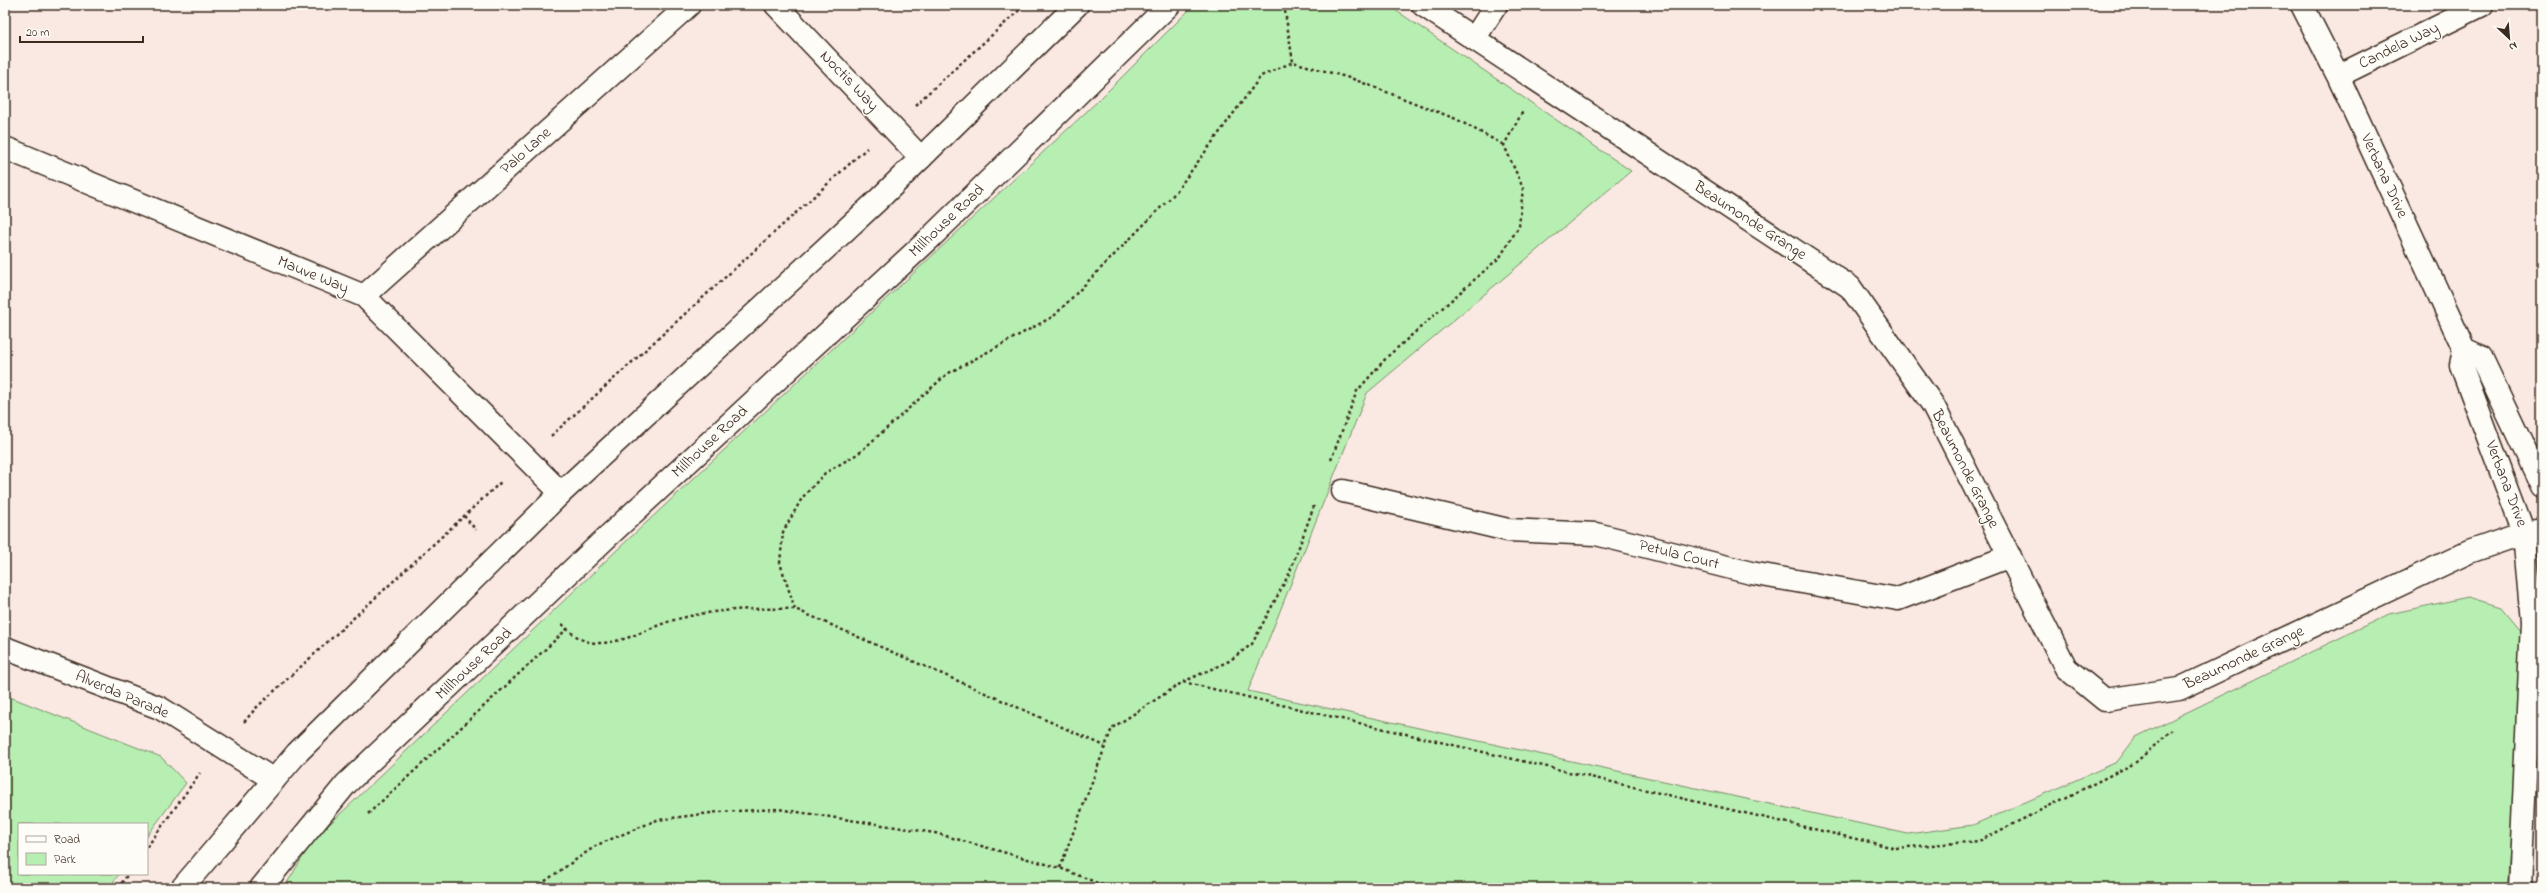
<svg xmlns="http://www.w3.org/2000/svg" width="2547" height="893" font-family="'Indie Flower',sans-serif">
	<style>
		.green { fill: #b7efb2; stroke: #798c68 }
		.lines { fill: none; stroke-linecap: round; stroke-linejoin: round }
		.minor-casing { stroke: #3b2a1e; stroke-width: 25 }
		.major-casing { stroke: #3b2a1e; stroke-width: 25 }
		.path { stroke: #3b2a1e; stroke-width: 2.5; stroke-dasharray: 3 3; stroke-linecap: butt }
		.minor { stroke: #fdfcf7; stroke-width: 22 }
		.major { stroke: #fdfcf7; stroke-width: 22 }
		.labels { text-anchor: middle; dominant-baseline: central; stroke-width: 3; stroke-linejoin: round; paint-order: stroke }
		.street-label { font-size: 16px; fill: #3b2a1e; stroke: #fdfcf7 }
	</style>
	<rect width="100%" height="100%" fill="#fae8e3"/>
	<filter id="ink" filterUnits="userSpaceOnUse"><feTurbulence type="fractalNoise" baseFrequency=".025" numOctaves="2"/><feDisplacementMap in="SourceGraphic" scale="8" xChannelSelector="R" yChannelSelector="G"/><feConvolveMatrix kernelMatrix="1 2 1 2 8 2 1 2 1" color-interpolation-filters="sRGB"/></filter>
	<g filter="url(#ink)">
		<path class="green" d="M1194,5h194l243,166 -264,222 -119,298 660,143 65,-9 144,-63 19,-25 253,-123 79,-17 33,10 19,23 2,57 -15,201h-2223l29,-48 303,-289 484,-452z
			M5,695l156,62 25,26 -39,53v-12h-128v50h100l-10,14h-104z"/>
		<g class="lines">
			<g class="minor-casing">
				<path id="minor" d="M776,5l145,153
					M1423,5l427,282 83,118 133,263 39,32 74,-11 290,-137 55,-19 18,-3
					M2302,5l36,71 126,273 -3,16 63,168 8,89 -12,266
					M1474,39l22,-34
					M2338,76l144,-71
					M5,148l359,148 197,197
					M364,296l325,-291
					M2464,349l17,8 61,129
					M1343,491l165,39 88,4 155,39 147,26 112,-43
					M5,648l155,60 114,72"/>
			</g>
			<g class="major-casing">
				<path id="major" d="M182,888l115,-135 264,-260 317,-293 199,-195
					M261,888l85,-104 259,-245 323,-299 241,-235"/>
			</g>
			<path class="path" d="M1284,5l9,57
				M915,105l110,-100
				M551,436l316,-288
				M1331,460l26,-69 30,-34 113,-100 19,-31 4,-38 -19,-43 19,-34
				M464,516l12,14
				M795,609l-15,-46 3,-31 19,-34 23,-25 34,-20 88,-79 107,-58 121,-123 86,-117 32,-14 60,17 103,40 48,26
				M562,624c11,11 22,20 39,19 27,-1 48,-16 73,-23 39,-11 80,-12 121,-11l310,137
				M1183,682l712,166 84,-7 156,-78 37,-33
				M244,722l12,-14 246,-227
				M368,814l199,-185
				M147,847l53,-74
				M1060,868l52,-140 71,-46 46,-21 23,-17 37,-70 25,-68
				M118,888l10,-14
				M535,888l62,-43 60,-25 61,-8 60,-3 157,24 125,35 50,20"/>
			<use href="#minor" class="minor"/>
			<use href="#major" class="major"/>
		</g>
	</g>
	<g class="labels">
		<g class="street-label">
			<text transform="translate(2399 46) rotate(-26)">Candela Way</text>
			<text transform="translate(849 81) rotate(46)">Noctis Way</text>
			<text transform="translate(526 151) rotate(-42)">Palo Lane</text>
			<text transform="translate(2384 176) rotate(65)">Verbana Drive</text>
			<text transform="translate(947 221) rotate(-44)">Millhouse Road</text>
			<text transform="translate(1750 221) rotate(33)">Beaumonde Grange</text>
			<text transform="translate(313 275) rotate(22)">Mauve Way</text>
			<text transform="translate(710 442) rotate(-43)">Millhouse Road</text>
			<text transform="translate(1965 469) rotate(63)">Beaumonde Grange</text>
			<text transform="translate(2506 484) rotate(69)">Verbana Drive</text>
			<text transform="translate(1679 555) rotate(14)">Petula Court</text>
			<text transform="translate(2244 658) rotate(-25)">Beaumonde Grange</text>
			<text transform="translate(474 664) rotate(-43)">Millhouse Road</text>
			<text transform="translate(122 695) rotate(23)">Alverda Parade</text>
		</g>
	</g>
	<rect width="2547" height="893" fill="none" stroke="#fdfcf7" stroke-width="20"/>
	<rect x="10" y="10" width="2527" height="873" fill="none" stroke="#3b2a1e" stroke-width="1.5" filter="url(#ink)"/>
	<rect x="18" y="823" width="130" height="52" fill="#fdfcf7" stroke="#afa8a0"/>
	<rect x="26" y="836" width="20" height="6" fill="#fdfcf7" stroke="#afa8a0"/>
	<text x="54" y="843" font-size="12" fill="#3b2a1e">Road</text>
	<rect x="26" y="853" width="20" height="12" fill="#b7efb2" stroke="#afa8a0"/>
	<text x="54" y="863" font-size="12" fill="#3b2a1e">Park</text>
	<g transform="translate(2509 38) rotate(154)" stroke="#fdfcf7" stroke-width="3" paint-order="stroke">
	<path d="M0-3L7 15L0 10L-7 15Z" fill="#3b2a1e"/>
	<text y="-6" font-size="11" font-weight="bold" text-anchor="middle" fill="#3b2a1e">N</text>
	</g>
	<path d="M20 36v6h123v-6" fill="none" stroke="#3b2a1e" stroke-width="2"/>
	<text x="26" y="36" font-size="12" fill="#3b2a1e" stroke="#fdfcf7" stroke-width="3" paint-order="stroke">20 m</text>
</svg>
